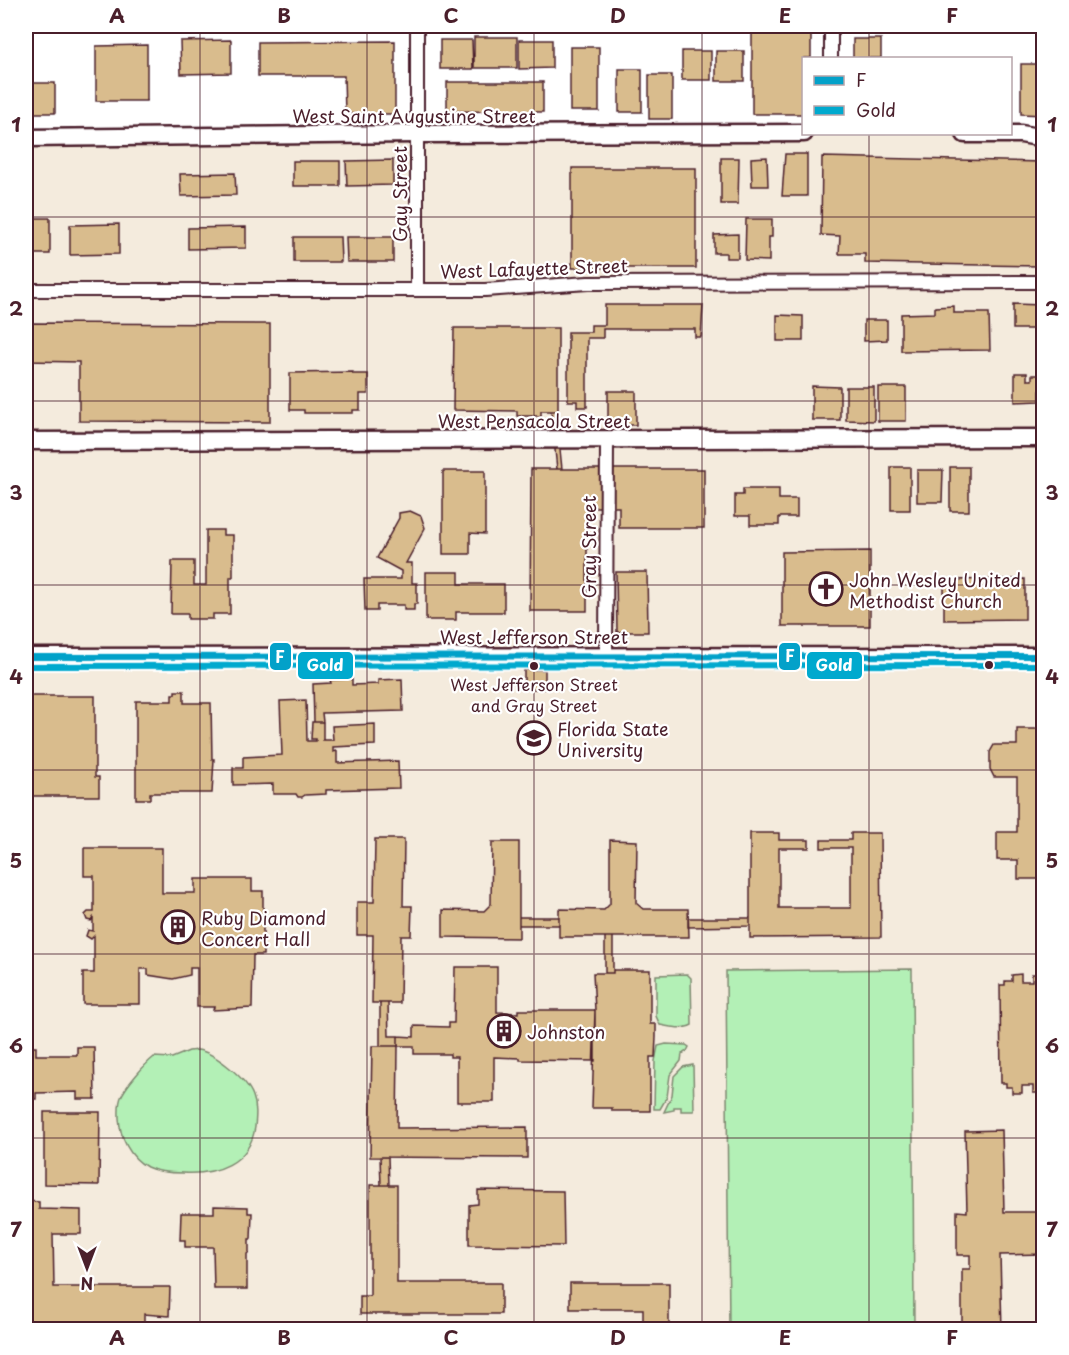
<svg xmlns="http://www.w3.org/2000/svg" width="1069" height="1355" font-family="'Playpen Sans',sans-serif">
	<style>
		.built { fill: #f4ebdd }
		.green { fill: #b3f0b6; stroke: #7e8870; stroke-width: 1.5 }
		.building { fill: #d9bc8d; stroke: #4a1f2b; stroke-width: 1.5 }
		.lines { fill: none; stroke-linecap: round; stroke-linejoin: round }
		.street-casing { stroke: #4a1f2b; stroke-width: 16 }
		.secondary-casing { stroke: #4a1f2b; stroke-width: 21 }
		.street { stroke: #fff; stroke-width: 12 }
		.secondary { stroke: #fff; stroke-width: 16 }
		.bus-1-casing { stroke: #fff; stroke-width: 10 }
		.bus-2-casing { stroke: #fff; stroke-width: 10 }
		.bus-1 { stroke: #03a1c9; stroke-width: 6 }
		.bus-2 { stroke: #00a9ce; stroke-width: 6 }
		.grid { fill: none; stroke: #4a1f2b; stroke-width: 1.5; stroke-opacity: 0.55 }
		.bus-dot { fill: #4a1f2b; stroke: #fff; stroke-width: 2 }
		.labels { text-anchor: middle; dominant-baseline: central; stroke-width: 4.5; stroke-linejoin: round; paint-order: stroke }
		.bus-label { font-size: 16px; fill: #4a1f2b; stroke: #fff }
		.street-label { font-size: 18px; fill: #4a1f2b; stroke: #fff }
		.poi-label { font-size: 18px; fill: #4a1f2b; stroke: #fff; text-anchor: start }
		.line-badge { stroke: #fff; stroke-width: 2 }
		.badge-label { font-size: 16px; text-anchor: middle; font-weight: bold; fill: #fff }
		.neatline { fill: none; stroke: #4a1f2b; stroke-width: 2 }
		.grid-label { font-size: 20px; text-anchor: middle; font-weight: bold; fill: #4a1f2b }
	</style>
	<rect width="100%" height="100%" fill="#fff"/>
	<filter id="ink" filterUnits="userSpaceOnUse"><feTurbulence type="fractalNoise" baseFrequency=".0167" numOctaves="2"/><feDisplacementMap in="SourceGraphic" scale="12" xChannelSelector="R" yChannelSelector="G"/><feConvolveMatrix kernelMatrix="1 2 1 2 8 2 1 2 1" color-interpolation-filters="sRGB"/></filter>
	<g filter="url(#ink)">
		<path class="built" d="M847,26h196l1,3 -197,4z
			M716,133l284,1 30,1 13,12v1182h-1017v-1191z"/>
		<path class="green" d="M912,969l2,360h-185l-3,-358z
			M687,974l4,4 1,47c-9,5 -22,2 -32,0l-4,-9v-41z
			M666,1044l20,1 3,2 -2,4 -5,3 -1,7 -11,14 -3,22 -7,12h-6l1,-48 3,-15z
			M198,1050c17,3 49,29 55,46 4,10 3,21 2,31 -5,37 -40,48 -72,46 -12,0 -26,-1 -36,-6 -18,-10 -27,-30 -28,-49 0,-7 -1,-16 3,-23 5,-10 22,-30 32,-38l18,1 17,-7z
			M693,1065l1,46h-13v-4h-7v3l-10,2 8,-17 2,-19 9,-9z"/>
		<path class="building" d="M752,26h59v32h-7v56h-52z
			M474,37h43v31h-43z
			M853,39h28v19h-28z
			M231,40v33l-50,1 -1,-33z
			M440,40h32l1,29h-33z
			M519,40h33v28l-33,1z
			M395,41v73h-50l-1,-38h-86v-34z
			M147,45v56h-51v-55z
			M570,47h29v64h-29z
			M682,51h29v29h-29z
			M716,51h28v30h-28z
			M1021,64h23v51l-23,-1z
			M619,69h23v43h-23z
			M649,75h23v44h-23z
			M447,82h96v30l-96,-1z
			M26,83h29v30h-29z
			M785,154h22v42h-25z
			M767,157l1,29h-16l-1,-28z
			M822,157l221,5 -2,104 -176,-3v-9h-26l1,-18 -19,-1z
			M721,158h18l-1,46h-17z
			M393,160v25l-46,1 -1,-25z
			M293,161h47v25h-47z
			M572,168h124v100h-124z
			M235,173l1,22 -55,1 -1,-22z
			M26,218h24v36h-24z
			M746,219h26v18h-3v24l-24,-1z
			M119,224v30l-49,1v-30z
			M246,227v21l-58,1v-21z
			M738,234v24h-12v-5h-12v-18z
			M294,237h46l1,25h-47z
			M346,237h47v25h-46z
			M1013,304l29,1v24h-29z
			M605,305h98l-2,32h-6v-8h-92v9h-16v69h-10v-6h-9v-69h23v-7h14z
			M954,306v7h35l1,37 -89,1v-37l34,-1v-6z
			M777,315l26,1v25h-26z
			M864,320h23v20l-23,1z
			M26,323l244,1v98l-191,-1v-59l-53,-1z
			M454,328h104v83h-17v5h-24v-5l-64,-1z
			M353,372v2h15v20h-8v16h-7v3h-49v-3h-14v-37z
			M1015,373h12v7h5v-5h8v5h3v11h-3v10l-25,1z
			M812,386l28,1v33h-28z
			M846,387h28v34l-28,-1z
			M878,387h28v34h-28z
			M608,391h28v34h-28z
			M551,411h5l6,58h-5z
			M891,467h19v43h-19z
			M950,467h19v44h-19z
			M531,469h173v59h-85v-21h-32v104h-57z
			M917,470h26l-1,32h-25z
			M443,471h42v63l-15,-1v21h-27z
			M743,489h36v10h18v18h-18v8h-29v-9h-15v-21h8z
			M410,511l11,5 4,12 -19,35h6v20h5v21h-3v6h-10v-5h-27v6h-12l-1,-32h37v-8l-24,-13 22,-40v-5z
			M206,530h17v5h10v42h-3v37h-17v5h-25v-5h-17l1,-53h22v24h12z
			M870,551v75h-88v-74z
			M426,572h33v12h45v28h-48v8h-30z
			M616,572h31l1,60h-31z
			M1025,579v40l-81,1v-40z
			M524,670h21v19h-21z
			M352,679v6l26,-1v-4l24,-1 1,32 -81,2 1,9h-9l-1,-38 18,-1 -1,-3z
			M175,691h9v12h27l1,56h2l-2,34h-62v6h-14v-98h36v-7h3z
			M26,696h69v81h4v19h-73z
			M306,700l1,41h9v-2h-5l1,-17h11v18h10l-1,-14 43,-2v21l-42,2v5l4,-1v12l61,-2 1,27 -73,2v4l-21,1 -3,2h-4l-2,-3h-23v-10l-40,1v-17h10v-11l39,-2 -2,-54z
			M1017,729h27v150h-26v-19h-21v-28h20v-55h-23l-4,-8v-17l4,-7h23z
			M750,833h29v7h30v8h-30v60h72v-60h-30v-8h30v-7h29l1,104 -131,1z
			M375,839h29l-1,67h9l-1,30h-10l-1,67h-28l1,-68h-16v-33h17z
			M610,840l27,1 -1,62 7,6h45l1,28h-130v-28l45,1 6,-6z
			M492,842h27v96l-76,-1v-27l41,1 7,-7z
			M84,848h78v45h33v-14h57v12h11v64h-10l-1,53 -39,2 1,-3h-17v-39h-7v7l-17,4 -25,-4v-6h-8v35h-57v-31h11v-37l-3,3 -5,-3 2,-6 5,1v-13l-2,3 -4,-1 -2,-5 3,-3h6v-36h-10z
			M519,917h40v8h-40z
			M688,918h62v8l-62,1z
			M605,937h8v36h-8z
			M455,967h42v45l21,1v-3h77v51l-75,-1v-2l-26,-1v45h-37v-45h-7v-3h-36v-8h-16v-10l16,1v-11l35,1v-4h5z
			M613,970h37v54h6v13l-1,20h-5v54h-38v-3h-20l3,-98 -2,-37h20z
			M1021,974v7h11v-7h9v7h3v105h-2v7h-9v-7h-11v7h-10v-6h-6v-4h-5l-1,-98h5v-4h7v-6z
			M380,1003h8l1,33h9v10h-18z
			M372,1046h26l-1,82 130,-1v31l-157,-1z
			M26,1047h10v8h41v-8h17l1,52h-18v-7l-41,1v6h-10z
			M44,1112h56l-1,73 -55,-1z
			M1002,1130l2,82h40v42l-44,1 2,75h-40v-61h8v-14h-13v-44l10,1 -2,-81z
			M380,1157h8l1,28h-8z
			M370,1185h27v98h104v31h-141v-18h10z
			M478,1190l85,1 1,55 -95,-1v-40l9,-1z
			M26,1201l13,1v7l42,1v24h-28l1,53h116l-1,29 -25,-2v16h-118z
			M214,1206l34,1v6h4l-1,26h-2v13l-2,2v35h-33l-1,-42h-28v-7h-5l1,-27h33z
			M570,1283h99v47h-26v-21h-73z"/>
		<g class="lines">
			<g class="street-casing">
				<path id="street" d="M417,26v264
					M831,58v-32
					M26,290h459l103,-7 456,-1
					M606,655l1,-215"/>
			</g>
			<g class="secondary-casing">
				<path id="secondary" d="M965,134h56l23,4
					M26,138l391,-4 387,-1
					M26,441l1018,-3
					M26,657l1018,-1"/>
			</g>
			<use href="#street" class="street"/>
			<use href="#secondary" class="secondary"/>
			<g class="bus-1-casing">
				<path id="bus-1" d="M26,657l1018,-1"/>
			</g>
			<g class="bus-2-casing">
				<path id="bus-2" d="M26,666l1018,-1"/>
			</g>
			<use href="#bus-1" class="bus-1"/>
			<use href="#bus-2" class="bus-2"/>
		</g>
	</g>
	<path class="grid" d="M200,26v1304M367,26v1304M534,26v1304M702,26v1304M869,26v32M869,134v1196M26,217h1018M26,401h1018M26,585h1018M26,770h1018M26,954h1018M26,1138h1018"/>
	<defs>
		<g id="church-ring" transform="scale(1.725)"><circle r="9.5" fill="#fff" stroke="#4a1f2b" stroke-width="1.5"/><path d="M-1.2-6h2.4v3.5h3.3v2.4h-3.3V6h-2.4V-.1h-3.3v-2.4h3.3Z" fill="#4a1f2b"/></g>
		<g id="university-ring" transform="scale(1.725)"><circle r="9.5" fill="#fff" stroke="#4a1f2b" stroke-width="1.5"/><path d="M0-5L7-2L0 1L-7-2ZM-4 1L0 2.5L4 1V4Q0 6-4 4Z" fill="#4a1f2b"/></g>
		<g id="building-ring" transform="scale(1.725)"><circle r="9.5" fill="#fff" stroke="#4a1f2b" stroke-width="1.5"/><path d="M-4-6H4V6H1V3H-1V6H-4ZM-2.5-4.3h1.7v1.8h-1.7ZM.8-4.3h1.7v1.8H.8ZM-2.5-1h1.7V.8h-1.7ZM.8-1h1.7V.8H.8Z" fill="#4a1f2b"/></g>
	</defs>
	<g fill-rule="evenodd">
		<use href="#church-ring" x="826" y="589"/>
		<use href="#university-ring" x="534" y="738"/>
		<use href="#building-ring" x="178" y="927"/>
		<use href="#building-ring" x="504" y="1031"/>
	</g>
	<g class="bus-dot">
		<circle cx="989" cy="665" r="5"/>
		<circle cx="534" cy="666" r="5"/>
	</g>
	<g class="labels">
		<g class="bus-label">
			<text x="534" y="684">West Jefferson Street<tspan x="534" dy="21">and Gray Street</tspan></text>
		</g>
		<g class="street-label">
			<text x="414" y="115">West Saint Augustine Street</text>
			<text transform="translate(399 194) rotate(-90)">Gay Street</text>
			<text transform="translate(534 268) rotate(-2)">West Lafayette Street</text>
			<text x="534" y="420">West Pensacola Street</text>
			<text transform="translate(588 547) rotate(-90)">Gray Street</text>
			<text x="534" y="636">West Jefferson Street</text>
		</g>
		<g class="poi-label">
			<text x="849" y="579">John Wesley United<tspan x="849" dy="21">Methodist Church</tspan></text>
			<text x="557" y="728">Florida State<tspan x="557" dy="21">University</tspan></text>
			<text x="201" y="917">Ruby Diamond<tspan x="201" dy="21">Concert Hall</tspan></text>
			<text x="527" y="1031">Johnston</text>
		</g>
	</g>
	<g class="line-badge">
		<rect x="778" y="642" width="23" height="29" rx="6" fill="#03a1c9"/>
		<rect x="269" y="642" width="23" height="29" rx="6" fill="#03a1c9"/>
		<rect x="806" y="651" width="57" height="29" rx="6" fill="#00a9ce"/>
		<rect x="297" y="651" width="57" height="29" rx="6" fill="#00a9ce"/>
	</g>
	<g class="badge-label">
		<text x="790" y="662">F</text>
		<text x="280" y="663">F</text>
		<text x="834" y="671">Gold</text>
		<text x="325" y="671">Gold</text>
	</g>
	<rect width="1069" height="1355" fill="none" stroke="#fff" stroke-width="66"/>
	<rect x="802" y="57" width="210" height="78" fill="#ffffff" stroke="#b7a5aa" stroke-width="1.5"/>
	<rect x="814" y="76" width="30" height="9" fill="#03a1c9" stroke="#b7a5aa" stroke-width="1.5"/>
	<text x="856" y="87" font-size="18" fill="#4a1f2b">F</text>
	<rect x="814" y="106" width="30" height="9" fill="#00a9ce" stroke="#b7a5aa" stroke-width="1.5"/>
	<text x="856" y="117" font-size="18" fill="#4a1f2b">Gold</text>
	<g transform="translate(87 1268) rotate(180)" stroke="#ffffff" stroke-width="4.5" paint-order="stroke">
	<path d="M0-4.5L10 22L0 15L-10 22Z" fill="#4a1f2b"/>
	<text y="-9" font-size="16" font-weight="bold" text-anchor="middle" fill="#4a1f2b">N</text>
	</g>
	<rect x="33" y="33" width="1003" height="1289" class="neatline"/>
	<g class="grid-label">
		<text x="117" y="23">A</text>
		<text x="284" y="23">B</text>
		<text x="451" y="23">C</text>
		<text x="618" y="23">D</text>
		<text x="785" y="23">E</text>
		<text x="952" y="23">F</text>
		<text x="16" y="132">1</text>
		<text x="1052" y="132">1</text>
		<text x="16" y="316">2</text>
		<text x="1052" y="316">2</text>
		<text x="16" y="500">3</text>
		<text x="1052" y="500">3</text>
		<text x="16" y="684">4</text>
		<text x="1052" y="684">4</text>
		<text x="16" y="868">5</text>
		<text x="1052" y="868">5</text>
		<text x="16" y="1053">6</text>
		<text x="1052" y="1053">6</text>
		<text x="16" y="1237">7</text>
		<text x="1052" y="1237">7</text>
		<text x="117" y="1345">A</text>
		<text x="284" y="1345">B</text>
		<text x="451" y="1345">C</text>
		<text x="618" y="1345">D</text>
		<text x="785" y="1345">E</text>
		<text x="952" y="1345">F</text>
	</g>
</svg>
